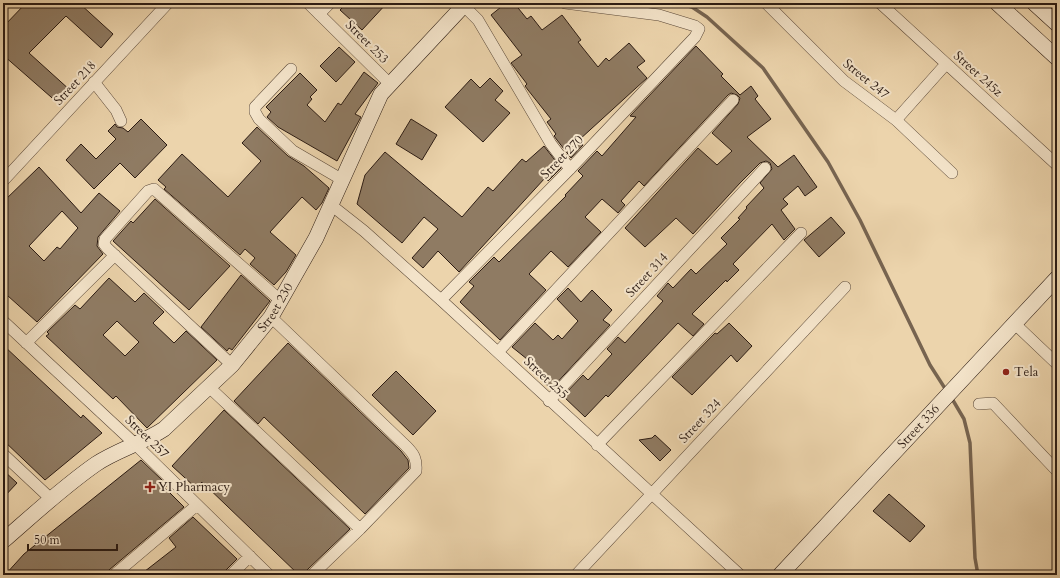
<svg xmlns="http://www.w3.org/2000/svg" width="1060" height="578" font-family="Cardo,serif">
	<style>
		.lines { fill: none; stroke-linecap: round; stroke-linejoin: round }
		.stream { stroke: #776450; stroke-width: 3.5 }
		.building { fill: #8f7b63; stroke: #2b1b13; fill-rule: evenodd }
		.street-casing { stroke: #5b4939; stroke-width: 12 }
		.secondary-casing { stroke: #2b1b13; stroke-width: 16 }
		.street { stroke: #f3e3c9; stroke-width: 11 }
		.secondary { stroke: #f3e3c9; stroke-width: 15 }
		.poi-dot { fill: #8f2418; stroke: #f3e3c9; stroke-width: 1.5 }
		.labels { text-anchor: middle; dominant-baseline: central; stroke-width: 4; stroke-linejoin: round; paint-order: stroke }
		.street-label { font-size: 13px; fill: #2b1b13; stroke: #f3e3c9 }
		.poi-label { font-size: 13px; fill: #2b1b13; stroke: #f3e3c9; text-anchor: start }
	</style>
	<rect width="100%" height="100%" fill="#ecd4ac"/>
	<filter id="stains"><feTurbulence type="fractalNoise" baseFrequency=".005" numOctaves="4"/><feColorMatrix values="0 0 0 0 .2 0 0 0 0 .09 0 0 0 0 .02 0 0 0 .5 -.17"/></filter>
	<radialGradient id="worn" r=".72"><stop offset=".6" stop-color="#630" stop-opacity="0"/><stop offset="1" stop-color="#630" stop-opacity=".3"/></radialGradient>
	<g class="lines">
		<path class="stream" d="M677,3l15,4 15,10 56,51 65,94 32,58 70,145 16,25
			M951,397l13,22 6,24 5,115 3,17"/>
	</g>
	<path class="building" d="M26,3h53l34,31 -12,14 -35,-32 -37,37 42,38 -12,13 -56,-49v-28z
		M347,3h40l-25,27 -22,-20z
		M506,3h8l13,16 4,-3 11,14 20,-15 19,25 -3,2 20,25 8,-9 3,3 20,-18 16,18 -8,6 10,11 -68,62 4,5 -12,13 -14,-18 -3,-4 2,-2 -9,-12 4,-3 -23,-29 -3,-4 2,-2 -16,-21 11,-8 -31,-40z
		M696,46l27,28 -2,2 19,19 11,-9 7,10 -3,3 16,20 -24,18 31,30 16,-12 23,32 -12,9 -7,-10 -15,13 5,5 -7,6 14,19 -11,11 -12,-16 -39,40 6,6 -12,12 -1,-2 -34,34 12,10 -11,12 -15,-13 -70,74 -2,-2 -21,22 -22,-21 20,-21 5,5 24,-26 -5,-5 11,-12 7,6 38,-42 -6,-5 11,-13 5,5 18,-19 5,5 31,-30 -6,-6 19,-19 -2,-1 9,-10 -1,-1 18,-19 -4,-5 12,-14 -2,-6 -4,-2 -6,2 -20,20 -47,51 -17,-16 -31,29 -20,-19 73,-80 19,17 15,-14 -20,-18 26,-29 2,-6 -3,-3 -6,-2 -3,2 -84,91 -5,-5 -18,20 4,4 -7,8 -16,-14 -17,18 16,15 -33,35 -17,-16 -22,23 17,16 -46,50 -40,-38 14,-16 -5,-4 25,-25 5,5 67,-66 -1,-1 18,-19 -5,-5 19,-20 5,5 34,-39 -6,-1z
		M339,47l16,15 -19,20 -16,-16z
		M364,72l14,11 -23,31 6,3 -24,44 -59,-34 -11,-10 4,-5 -5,-5 34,-34 17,17 -7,7 2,2 -5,6 18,17 13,-19 3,2z
		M490,78l13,13 -8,9 15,13 -27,29 -38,-35 26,-28 9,9z
		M141,119l26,26 -32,33 -15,-15 -26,26 -28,-29 15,-16 15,15 20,-20 -8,-8 7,-7 2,3 6,1 5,4z
		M411,119l26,16 -15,25 -26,-16z
		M257,127l31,29 16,10 25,22 -7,15 -6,7 -14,-13 -32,35 26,23 -10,17 -12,13 -24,-21 5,-6 -10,-9 -5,6 -76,-66 2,-2 -8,-7 24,-26 46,43 33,-36 -19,-18z
		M544,146l17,22 -13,13 -3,-3 -86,94 -21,-21 -15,17 -11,-10 26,-29 -14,-12 -22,26 -45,-39 8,-29 20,-23 77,65 26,-30 5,4 29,-32 4,3z
		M39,167l42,46 18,-20 21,18 -22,26 -1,9 6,8 -66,68 -29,-26 -5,6v-100zM62,211l16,17 -18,21 -3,-2 -13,14 -15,-15z
		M155,199l75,67 -41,44 -76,-69 18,-20 2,2z
		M831,217l14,16 -26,24 -15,-17z
		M241,275l29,26 -38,49 -3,-2 -2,3 -26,-24z
		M109,278l26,24 9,-9 20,19 -11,11 21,20 12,-12 31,29 -70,68 -31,-32 -3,3 -67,-63 3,-2 -2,-2 28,-27 5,4zM117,321l22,21 -14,14 -22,-21z
		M568,288l13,14 11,-12 20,20 -9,10 7,5 -57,62 -2,-2 -2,2 -21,-20 4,-4 -20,-16 23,-24 18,17 5,-5 4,4 16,-18 -21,-22z
		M729,323l23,23 -15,16 -6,-7 -39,40 -20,-18 43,-44 2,1z
		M288,343l113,108 7,9 1,8 -44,46 -101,-97 -6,7 -24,-23z
		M3,345l78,73 2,-3 19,18 -57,47 -42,-40z
		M396,371l40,40 -23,24 -41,-40z
		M224,410l126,119 -43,41 -2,5h-6l-97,-93 -6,6 -24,-22z
		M655,435l16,15 -11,11 -21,-21 13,-2z
		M141,460l21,20 5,6 -2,2 19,19 -75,63 -2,5h-102l19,-21z
		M3,470l14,13 -14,15z
		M889,494l36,32 -15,16 -37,-31z
		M193,517l44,42 -11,11 -2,5h-84l36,-28 -7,-9z"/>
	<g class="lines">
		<g class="street-casing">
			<path id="street" d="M308,3l82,81
				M766,3l78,78 52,39 56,53
				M880,3l177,162
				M464,6l14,14 73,124 19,25
				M319,14l11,-11
				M291,69l-36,38v5l4,7 34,32 48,28
				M94,82l22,28 5,11
				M896,120l50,-56
				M3,181l165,-178
				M331,205l33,26 77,69 299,275
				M441,300l129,-131 125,-132 4,-8 -4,-3 -36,-11 -94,-12
				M271,317l135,129c8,8 11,13 10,25l-56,58 -48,46
				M3,321l132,123 134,131
				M1015,324l42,40
				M26,343l89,-88
				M498,352l235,-252
				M232,365l-125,-117 -3,-4 1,-5 43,-48 6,-2 127,112
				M210,388l150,141
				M549,401l216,-233
				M979,404l14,-1 64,68
				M597,445l204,-212
				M3,454l48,45
				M114,575l83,-70
				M231,575l19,-19
				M576,575l269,-288"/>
		</g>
		<g class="secondary-casing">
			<g id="secondary">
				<path d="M997,3l60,55"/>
				<path d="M1034,3l23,21"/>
				<path id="s1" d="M3,541c30,-26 60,-54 93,-77 21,-14 47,-21 68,-35l68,-64 39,-48 45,-79 65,-144 85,-91"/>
				<path id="s2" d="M780,575l277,-297"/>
			</g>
		</g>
		<use href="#street" class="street"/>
		<use href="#secondary" class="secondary"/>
	</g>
	<g class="poi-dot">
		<circle cx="1006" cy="372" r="4"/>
		<path d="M148 481h4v4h4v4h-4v4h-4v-4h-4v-4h4z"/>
	</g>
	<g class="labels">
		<g class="street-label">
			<text transform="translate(367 42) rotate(45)">Street 253</text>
			<text transform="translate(978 74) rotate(42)">Street 245z</text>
			<text transform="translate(866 79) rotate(39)">Street 247</text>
			<text transform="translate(75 83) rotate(-47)">Street 218</text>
			<text transform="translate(562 157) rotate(-46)">Street 270</text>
			<text transform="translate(647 275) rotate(-47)">Street 314</text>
			<text stroke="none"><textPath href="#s1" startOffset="363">Street 230</textPath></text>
			<text transform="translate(546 378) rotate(43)">Street 255</text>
			<text transform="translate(700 421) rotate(-47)">Street 324</text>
			<text stroke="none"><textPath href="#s2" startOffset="203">Street 336</textPath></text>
			<text transform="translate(147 437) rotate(44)">Street 257</text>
		</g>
		<g class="poi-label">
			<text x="1014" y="372">Tela</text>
			<text x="158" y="487">YI Pharmacy</text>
		</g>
	</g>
	<rect width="1060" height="578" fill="none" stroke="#ecd4ac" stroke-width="16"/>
	<rect x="4" y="4" width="1052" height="570" fill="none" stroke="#2b1b13" stroke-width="2"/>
	<rect x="8" y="8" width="1044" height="562" fill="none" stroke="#2b1b13"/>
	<path d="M28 544v6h89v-6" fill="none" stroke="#2b1b13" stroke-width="2"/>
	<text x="34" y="544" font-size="12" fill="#2b1b13" stroke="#f3e3c9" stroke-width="3" paint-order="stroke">50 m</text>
	<rect width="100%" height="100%" filter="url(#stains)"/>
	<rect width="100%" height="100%" fill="url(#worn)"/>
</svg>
